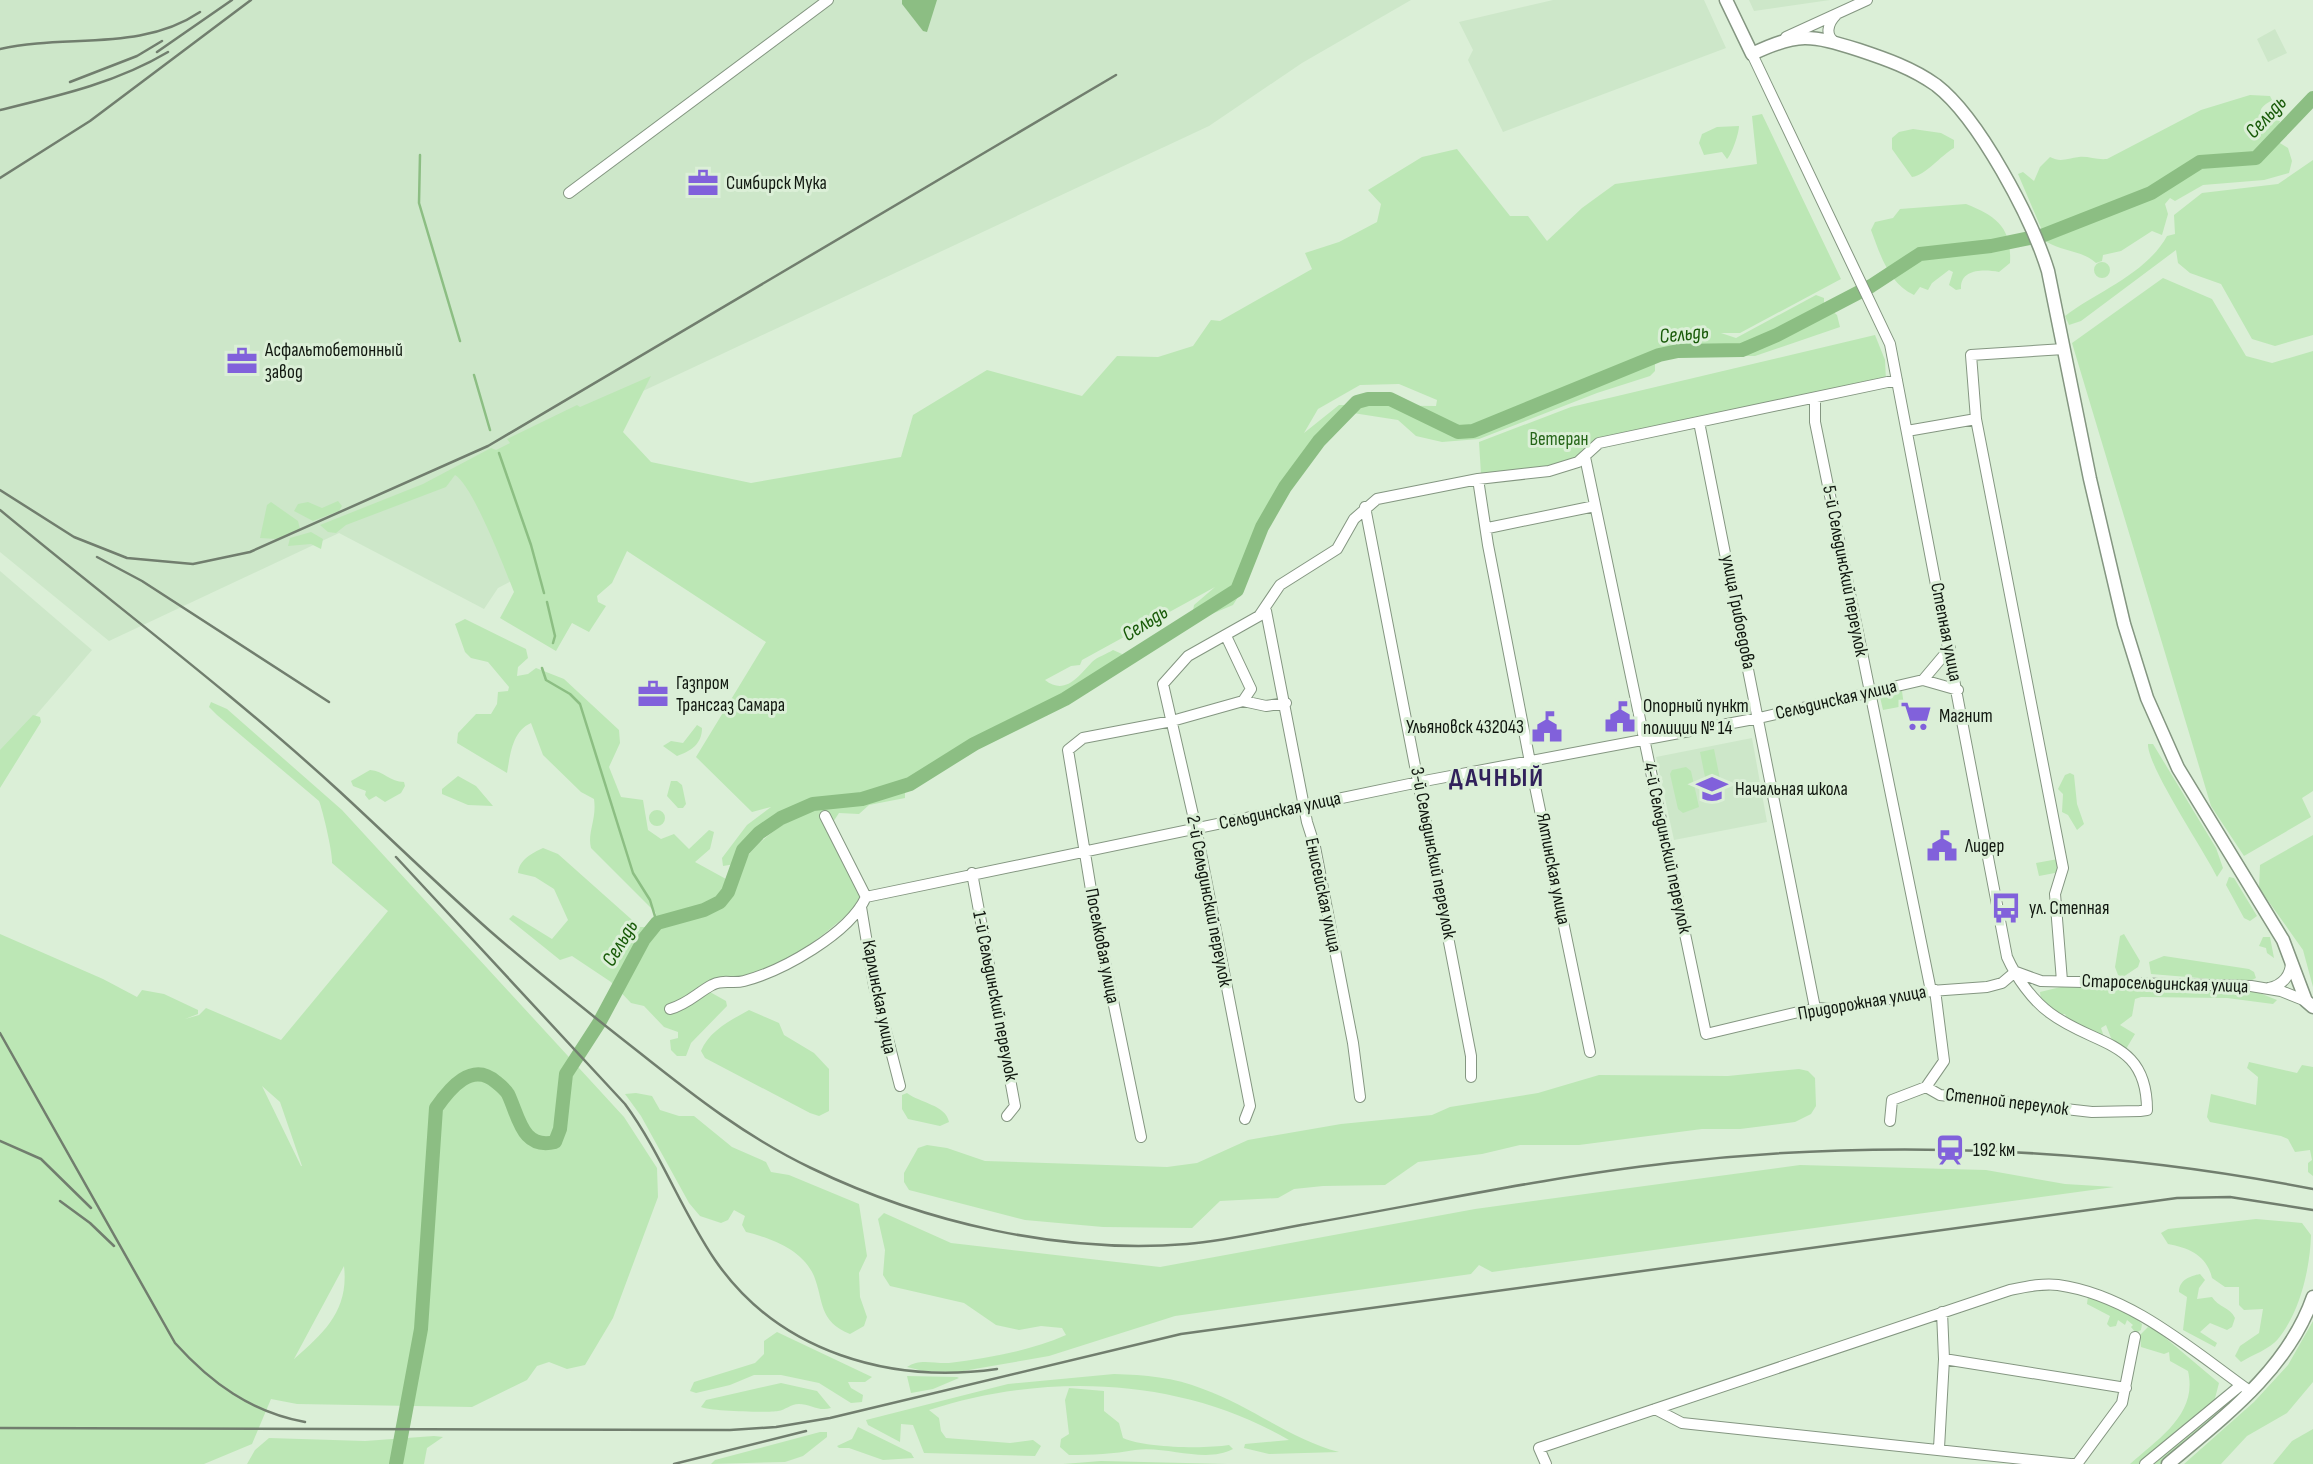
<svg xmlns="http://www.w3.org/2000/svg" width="2313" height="1464" font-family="'Sofia Sans Condensed',sans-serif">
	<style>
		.built { fill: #cde7c9 }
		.green { fill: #bce7b5; fill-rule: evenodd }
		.water { fill: #8cbe83 }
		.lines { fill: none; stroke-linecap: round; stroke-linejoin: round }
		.stream { stroke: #8cbe83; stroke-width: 2.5 }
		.river { stroke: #8cbe83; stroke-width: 14 }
		.minor-casing { stroke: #849681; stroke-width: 12 }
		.major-casing { stroke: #849681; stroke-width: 15 }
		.minor { stroke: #fff; stroke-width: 10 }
		.major { stroke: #fff; stroke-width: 12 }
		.rail { stroke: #717e6e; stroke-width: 2.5 }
		.labels { text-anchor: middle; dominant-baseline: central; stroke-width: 6; stroke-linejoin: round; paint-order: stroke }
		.poi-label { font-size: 19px; fill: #10170f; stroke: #dbefd7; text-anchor: start }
		.park-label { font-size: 19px; fill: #256518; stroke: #dbefd7 }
		.street-label { font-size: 19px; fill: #10170f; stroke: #dbefd7 }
		.water-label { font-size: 21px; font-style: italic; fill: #185a08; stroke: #dbefd7 }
		.district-label { font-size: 26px; font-weight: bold; letter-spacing: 2px; fill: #31215b; stroke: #dbefd7 }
	</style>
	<rect width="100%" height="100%" fill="#dbefd7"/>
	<path class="built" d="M0,0h1411l-109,63 -93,63 -739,346 45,107 -17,9 -14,21 -145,-76 -230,108 -109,-89z
		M1553,0h151l22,48 -223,84 -35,-72 5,-10 -14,-28z
		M1749,0h81l-76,11z
		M2275,29l12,24 -19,9 -11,-23z
		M0,571l92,79 -92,107z
		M1752,738l15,84 -93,18 -18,-83z"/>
	<path class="green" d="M2250,95l20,1 2,4c-7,5 -15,8 -10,18l18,3 -5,19 13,8 4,13 -3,12 -25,7 -61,5 -28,16 -5,-3 -5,6 3,10 -6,21 -10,-4 -31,20 -18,4 -1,6 -6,2c-12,-12 -35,-12 -49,-21l-29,-68 5,-2 11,9 6,-14 10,-10c11,6 18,1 29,0 9,-1 17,3 28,2l94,-49z
		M1762,114l79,165 -101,54h-19l15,5 80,-43 8,3v6l13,11 3,12 -85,29h-80l-20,5v10l-5,5 -53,17 -118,46 -37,3 -26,-6 -18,-16 -45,-7 -27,28 -44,60 -38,61 -6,35 -5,8 -33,14 -7,-8 1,-6 21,-18 -133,73 -2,5 -9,1 -26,14c20,16 34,-4 47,-18 5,-5 15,-8 21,-12l9,4 -3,11 -54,34 -91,44 -64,41 -5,5v9l-36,7 -10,9 -20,-1 -6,9 28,76 -3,8c-39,31 -82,74 -136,73l-12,13 16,9 1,5 -36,37 -5,13h-9l-6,-6 -1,-10 8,-2v-6l-14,-5 -20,-21 -13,-3 -20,-21 -39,-26 -12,4 -51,-41 4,-4 39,24 16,-19 -14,-31 -19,-12 -17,-4c1,-13 14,-20 25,-25l15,6 82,73h5l11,-14 -65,-65c-4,-15 6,-29 3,-49l-13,-7 -38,-37 -12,-32c-19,8 -21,33 -24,50l-50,-30 1,-10 18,-19h15l6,-10 1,-12 10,-1 1,-4 -21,-25 -17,-4 -6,-6 -10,-28 10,-5 61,30 2,9 -10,9 -1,9 11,-2 8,-6 28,11 55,51 1,13 -11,24 12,30 22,3 5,30 13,9 13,-5 15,15 20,-19 5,2 -4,17 -15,13 31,17 10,-2c7,-25 42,-52 65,-62 -29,1 -52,24 -66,49l-12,2 -1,-8 25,-33 24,-18 -19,5 -56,-55 70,-115 -139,-91 -15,32 -15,13 1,6 8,4 -17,26 -17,-9 -16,28 -56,-33 14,-26c-9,-23 -42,-108 -59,-117l-9,12 -100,38 -10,8 -8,-1 -8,-7 103,-41 68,-36 5,2 14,-7 -3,-4 70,-34 3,2 71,-31 -28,56 28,30 100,21 150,-26 12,-42 74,-45 95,26 35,-40 41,1 35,-11 18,-26 9,1 92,-52 -7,-16 34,-11 38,-20 4,-18 -13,-14 54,-33 35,-8 53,67h18l19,25 35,-33 33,-24 142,-20 -5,-48zM1399,384l38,16 -1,6 -97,-1 -35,28 14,-24 42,-24z
		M1739,126c0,7 -7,28 -12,33l-5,-7 -18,3 -5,-12 3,-9 15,-7z
		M1913,129l28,4 13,7v8c-14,8 -28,27 -42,29l-20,-28v-11l7,-6z
		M2313,160v175l-38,11 -23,-7 -31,-55 -31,-11 -12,-10 -2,-13 -95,71 -12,4 -4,-9c33,-25 81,-42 102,-80l8,-2 -1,-19 28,-22 76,-9z
		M1966,204c30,12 46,23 44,59l-11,9c-16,-3 -39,-3 -38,17l-5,1 -7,-5 4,-13 -4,-2 -17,13 -4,7 -8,-3 -6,8c-25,-11 -34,-41 -43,-65l4,-8 18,-4 7,-9z
		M2094 270a8 8 0 1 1 16 0a8 8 0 1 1-16 0Z
		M2163,278l49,21 34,57 26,7 41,-12v440l-11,7 9,19 -67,39 -33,-50 -139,-463z
		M1875,335l10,25 1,21 -290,61 -24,20 -38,9 -53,3 -2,-32 92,-35z
		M271,502l27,19 2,8 -23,10 -17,-1 7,-33z
		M308,502l14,6 16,-7 4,5 -3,5 -26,10 -19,-10 4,-7z
		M311,532l12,7 -2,10 -10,-5 -23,2 2,-8z
		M1902,691l2,15 -21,4 -3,-13z
		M211,702l16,7 115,101 282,307 33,51 1,29 -45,121 -28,47 -18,4 -18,-7 -12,4 -10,14 -55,27 -175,-3 -26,-5 -19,45 -48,20h-204v-530l103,45 34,18 5,-7 22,4 34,16v4l-13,5 14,-4 7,-7 75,32 107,-129 -56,-48c1,-9 -9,-52 -13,-62l-102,-86 -8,-8zM262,1086l18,16 22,64h-1zM344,1266c5,44 -19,66 -50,93z
		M33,715l7,2 1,5 -41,66v-38z
		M697,725l5,3c0,16 -11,23 -25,28l-14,-10 8,-5 12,2z
		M2148,744h5l63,104 7,20 -6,9c-12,-25 -70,-111 -69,-133z
		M1714,749l6,30 -14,3 -6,-30z
		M1686,767l5,4 8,36 -16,6 -5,-4 -8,-35 2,-4z
		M370,770c14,1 20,12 34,12l1,4 -4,7 -16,9 -9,-6 -7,4 -4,-5 1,-4 -13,-5 -2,-5z
		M2070,773l4,2 3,29 7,20 -7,6 -9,-15 -6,-3 1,-18 -5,-5 7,-14z
		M458,776l18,10 17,20 -25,-1 -26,-11v-5z
		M671,781h6l5,4 4,19 -3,4h-5l-11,-12z
		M649 818a8 8 0 1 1 16 0a8 8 0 1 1-16 0Z
		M2313,835v152l-10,-37 -44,-62 1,-23z
		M2058,859l2,13 -21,4 -3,-13z
		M2229,877l5,1 23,38 -7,5 -6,-3 -18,-33z
		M2124,934l16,27 -2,6 -15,10 -5,-2 -3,-8 5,-31z
		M2263,937h7l4,21 -7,-5 -1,-5 -7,-2z
		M2164,956l85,13 5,3 2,6 -8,4 -97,-8 -2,-12z
		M2065,986l192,6 20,8 -4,4 -46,-6 -86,-1 -6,2 -3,17 -12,9 15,9 -9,15 -13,-6 -7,-18 -5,3 4,12 -36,-17 -4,-9 -9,1 -14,-8 -2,-15z
		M749,1010l30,13 5,12 30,18 15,16v42l-10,5 -9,-3 -105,-55 -4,-7c8,-20 30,-31 48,-41z
		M2249,1062l48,11 5,-8 11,2v109l-5,-4v-9l4,-3 -2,-10 -15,2 -7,-13 -7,-3 -71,-14 -3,-5 4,-23 45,11 2,-28 -11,-9z
		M1799,1069l9,2 7,7 1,28 -5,8 -16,8 -55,7h-38l-123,16h-59l-38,9 -64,8 -33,23 -62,1 -29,3 -16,9 -58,3 -28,27 -89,-1 -78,-7 -116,-30 -5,-8v-9l14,-25 9,-3 20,3 38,13 182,6 30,-4 51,-23 93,-16 91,-9 18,-8 88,-14 61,-18 129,1z
		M636,1093l16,3 8,14 19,6h15l38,31 34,15 5,10 18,3 70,29 8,52 -8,17 1,24 7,20 -3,9 -14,8c-32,-13 -26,-33 -36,-58 -11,-26 -43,-38 -68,-44l-4,-7 3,-9 -11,-6 -6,10 -7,3 -21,-7 -11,-13 -48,-87 -16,-22z
		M907,1093c13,10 39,12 42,29l-9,4 -32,-7 -6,-10v-14z
		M1800,1165l186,5 79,14 49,3 -622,85 -13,-7 -8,9 -296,42 -126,40 -92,16 -34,-1 -16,-4c13,-9 27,-3 42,-4 39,-5 81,-12 117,-28l-4,-7 -21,-2 -22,4 -23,-5 -32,-22 -74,-17 -7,-11 2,-25 -7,-31 6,-6 67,30 209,24 315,-58z
		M2256,1219l46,4 9,12c-1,34 -11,77 -33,104 -8,10 -26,16 -37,23l-6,-6 5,-10 19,-13 4,-24 -19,1 -5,-5v-18h-14l-13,-9c-5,-22 -22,-30 -44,-34l-7,-11 7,-4z
		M2200,1274l5,6 -6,8 -2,11 15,-2c6,10 18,10 23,21l-3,9 -5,3 -17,-7 -10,9 17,11 -2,4 -32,-17 4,-33 -8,-5c0,-12 11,-16 21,-18z
		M2088,1296l47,21 7,7 -1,6 -5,3 -5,-6 2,-2 -6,-5 -2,5 -7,-5 -2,6 -6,1 -3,-3 3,-8 -23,-12z
		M2313,1321v61l-26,31 -40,23 -26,28h-37l70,-62 34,-37z
		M2148,1327l8,3 63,53 -5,19 -73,62h-11c29,-26 68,-50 58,-93l-18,-10 -1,-9 -5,2 -23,-7 -1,-12z
		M777,1332l95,45 -7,5h-17l3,6 12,7 -1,7 -11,1 -32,-20 -38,-8h-27l-24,10 -34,8 -6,-2 4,-9 61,-19 9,-9v-13z
		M1114,1374c31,1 60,3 89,15 48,17 87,50 136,63l-70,2 -25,-6 1,-4 44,-4c-108,-63 -243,-68 -360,-30l10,8 2,13 5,7 64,5 23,-3 8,6 -6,10 -111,-3 -11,-28 -12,-1 -1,18 -32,-17 -2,-5 142,-36z
		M907,1376l50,1 2,1 -26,11 -22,4z
		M781,1383l36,8 14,17c-12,4 -21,-4 -32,-4 -9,0 -13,6 -21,7 -10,2 -70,0 -77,-4l5,-7z
		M1069,1388l35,3v20l15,12 4,15c22,10 82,11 106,7l4,4c-28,15 -67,-4 -98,1 -21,4 -43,5 -66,5l-9,-8 1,-8 8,-5 -4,-34z
		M2214,1415h5l-54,49h-11z
		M858,1427l53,26 3,5 -31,2 -34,-12h-10l-2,-2 15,-7z
		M2313,1429v35h-40l19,-23z
		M820,1432h7v5l-24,19 -18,6 -74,2 4,-4z
		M434,1436l9,1 -16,11 -3,16h-177l8,-14 14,-12 96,3z
		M1101,1461l127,3h-165z"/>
	<path class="water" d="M902,0h35l-10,32 -4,-1 -21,-27z"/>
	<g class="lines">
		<path class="stream" d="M420,155l-1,48 41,138
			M474,375l16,55
			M499,453l32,92 13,48
			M547,602l8,34 -2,7
			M542,668l4,12 24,14 10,10 53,169 17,27 7,23"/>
		<path class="river" d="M396,1464l25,-135 15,-221c14,-20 36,-47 60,-26 5,4 9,7 12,12 11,23 14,56 47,48l5,-13 6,-55 33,-51 45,-84 13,-16 47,-13 16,-8 8,-10 15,-42 16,-17 22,-15 32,-14 49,-5 48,-15 64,-40 91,-45 172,-109 25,-63 23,-40 34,-46 38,-39 11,-3h22l68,33 15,-1 186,-76 19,-4 64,-1 35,-15 94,-49 49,-32 71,-8 53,-11 107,-42 49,-31 56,-4 57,-60"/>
		<g class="minor-casing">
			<path id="minor" d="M1786,37l81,-37
				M1836,43c-12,-7 -8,-20 0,-28
				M1752,54l138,290 117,613c9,20 25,43 43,56 45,34 97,26 97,97l-7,1 -48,1 -152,-17 -14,-8 -34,13 -2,21
				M569,193l259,-193
				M1815,398v24l116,569
				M1699,422l116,586
				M1907,431l69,-12
				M1585,457l121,577 109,-26 20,1 96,-18 56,-4 15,-4 13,-11
				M1478,479l10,66 42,217 60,290
				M1365,507l106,549v21
				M1488,528l107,-22
				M1266,611l41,211 8,25 38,196 7,54
				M1923,680l27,-32
				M1243,701l23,5 20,-3
				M825,816l41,81
				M972,873l43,233 -8,10
				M861,907l13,78 26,101
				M2016,972l25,9 210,5 30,5 25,10
				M2062,981l-7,-87 8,-26 -87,-449 -5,-64 93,-6
				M2269,988c14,-3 22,-13 22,-26
				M670,1009c18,-5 27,-16 42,-24 10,-6 21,-1 32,-4 38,-10 105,-47 122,-84l553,-115 340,-64 164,-38 35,10
				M1926,1087l18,-26 -9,-71
				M1245,1119l5,-13 -54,-278 -33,-144 25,-28 71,-40 21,-31 57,-36 17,-30 23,-20 101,-20 71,-8 29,-9 21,-19 298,-63
				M1141,1137l-47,-229 -26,-158 15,-12 89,-17 71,-20 8,-12 -25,-53
				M1944,1359l182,29
				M1655,1409l27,14 388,41
				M1939,1448l5,-89 -2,-47
				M1546,1464l-7,-16 471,-158c15,-3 32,-7 48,-5 73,10 135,66 193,107
				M2072,1464h5l45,-61 13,-66
				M2145,1464l96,-79"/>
		</g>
		<g class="major-casing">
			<path id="major" d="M1726,0l26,54c46,-22 59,-19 107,-4 27,9 53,18 77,35 43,33 96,134 112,186l42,208 34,145 23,74 31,70 105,172 23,61 7,6
				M2168,1464c56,-47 120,-95 145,-167"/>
		</g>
		<use href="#minor" class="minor"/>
		<use href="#major" class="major"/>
		<path class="rail" d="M0,49c67,-15 141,3 200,-37
			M157,52l75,-52
			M70,82l67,-26 25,-15
			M0,110c58,-14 116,-27 168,-58
			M0,178l90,-57 161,-121
			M0,490l74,47 53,21 66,6 57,-12 238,-106 628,-371
			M0,510c112,93 231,182 338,280 51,47 100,95 152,141 48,42 99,82 150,122 54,43 108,85 171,115 114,55 249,86 376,76 38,-3 76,-12 114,-19 123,-21 245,-48 369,-62 213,-25 433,-15 643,26
			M97,557l45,24 187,121
			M396,857l229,247c36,49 56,106 90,156 64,93 176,124 282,109
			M0,1033l175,310c36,40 76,69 130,79
			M0,1141l41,18 50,49
			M60,1201l30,22 24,23
			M0,1428l730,2 46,-3 54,-9 351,-84 996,-136 53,-1 83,13
			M674,1464l132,-33"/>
	</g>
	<defs>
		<g id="office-bare" transform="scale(2.415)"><path d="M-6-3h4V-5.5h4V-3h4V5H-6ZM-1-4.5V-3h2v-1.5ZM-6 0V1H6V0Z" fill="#8161db" stroke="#dbefd7" stroke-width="2.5" paint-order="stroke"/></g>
		<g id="supermarket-bare" transform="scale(2.415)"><path d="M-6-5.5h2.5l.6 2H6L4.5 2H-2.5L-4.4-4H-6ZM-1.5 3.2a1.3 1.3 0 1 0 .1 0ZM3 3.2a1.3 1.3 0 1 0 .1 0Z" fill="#8161db" stroke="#dbefd7" stroke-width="2.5" paint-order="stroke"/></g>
		<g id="civic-bare" transform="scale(2.415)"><path d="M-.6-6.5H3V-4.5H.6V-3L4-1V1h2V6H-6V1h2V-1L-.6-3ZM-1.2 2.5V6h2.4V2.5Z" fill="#8161db" stroke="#dbefd7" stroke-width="2.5" paint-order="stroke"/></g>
		<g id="school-bare" transform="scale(2.415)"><path d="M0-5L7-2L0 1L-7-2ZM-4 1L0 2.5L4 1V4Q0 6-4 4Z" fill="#8161db" stroke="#dbefd7" stroke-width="2.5" paint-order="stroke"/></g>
		<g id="bus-bare" transform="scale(2.415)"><path d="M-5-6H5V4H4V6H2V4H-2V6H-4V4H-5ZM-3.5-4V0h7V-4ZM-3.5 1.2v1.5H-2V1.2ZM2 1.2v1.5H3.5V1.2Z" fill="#8161db" stroke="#dbefd7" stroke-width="2.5" paint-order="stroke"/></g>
		<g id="station-bare" transform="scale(2.415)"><path d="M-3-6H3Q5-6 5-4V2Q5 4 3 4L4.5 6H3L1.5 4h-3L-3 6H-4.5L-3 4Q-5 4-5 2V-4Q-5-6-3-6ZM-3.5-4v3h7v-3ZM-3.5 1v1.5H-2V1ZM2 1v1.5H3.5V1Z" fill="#8161db" stroke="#dbefd7" stroke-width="2.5" paint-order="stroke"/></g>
	</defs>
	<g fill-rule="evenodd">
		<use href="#office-bare" x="703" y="183"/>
		<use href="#office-bare" x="242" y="361"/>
		<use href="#office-bare" x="653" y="694"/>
		<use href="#supermarket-bare" x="1916" y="716"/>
		<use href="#civic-bare" x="1620" y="717"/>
		<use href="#civic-bare" x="1547" y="727"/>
		<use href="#school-bare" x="1712" y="789"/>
		<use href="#civic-bare" x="1942" y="846"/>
		<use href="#bus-bare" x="2006" y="908"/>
		<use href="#station-bare" x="1950" y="1150"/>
	</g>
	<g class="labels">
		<g class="poi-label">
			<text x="726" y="183">Симбирск Мука</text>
			<text x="265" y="350">Асфальтобетонный<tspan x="265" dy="22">завод</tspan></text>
			<text x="676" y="683">Газпром<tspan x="676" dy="22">Трансгаз Самара</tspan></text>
			<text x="1643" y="706">Опорный пункт<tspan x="1643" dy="22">полиции № 14</tspan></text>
			<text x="1939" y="716">Магнит</text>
			<text x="1524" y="727" text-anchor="end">Ульяновск 432043</text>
			<text x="1735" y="789">Начальная школа</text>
			<text x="1965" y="846">Лидер</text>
			<text x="2029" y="908">ул. Степная</text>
			<text x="1973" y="1150">192 км</text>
		</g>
		<g class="park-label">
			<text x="1559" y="439">Ветеран</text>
		</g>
		<g class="street-label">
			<text transform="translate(1845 571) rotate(79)">5-й Сельдинский переулок</text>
			<text transform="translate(1738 612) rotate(79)">улица Грибоедова</text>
			<text transform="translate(1946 632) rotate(79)">Степная улица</text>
			<text transform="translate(1836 700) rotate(-13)">Сельдинская улица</text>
			<text transform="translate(1280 811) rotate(-12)">Сельдинская улица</text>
			<text transform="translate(1667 848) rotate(78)">4-й Сельдинский переулок</text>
			<text transform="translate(1433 853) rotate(79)">3-й Сельдинский переулок</text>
			<text transform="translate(1553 869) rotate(79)">Ялтинская улица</text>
			<text transform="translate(1323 895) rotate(78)">Енисейская улица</text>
			<text transform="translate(1209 901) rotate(79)">2-й Сельдинский переулок</text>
			<text transform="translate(1102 946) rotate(79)">Поселковая улица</text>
			<text transform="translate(2165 984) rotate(2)">Старосельдинская улица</text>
			<text transform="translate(995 996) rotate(79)">1-й Сельдинский переулок</text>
			<text transform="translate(879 997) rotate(79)">Карлинская улица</text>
			<text transform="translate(1862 1003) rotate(-10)">Придорожная улица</text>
			<text transform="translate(2007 1102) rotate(7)">Степной переулок</text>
		</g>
		<g class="water-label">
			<text transform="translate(2266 117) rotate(-47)">Сельдь</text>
			<text transform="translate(1684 334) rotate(-6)">Сельдь</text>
			<text transform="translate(1145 623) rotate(-32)">Сельдь</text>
			<text transform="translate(620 943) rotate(-59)">Сельдь</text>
		</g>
		<g class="district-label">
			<text x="1497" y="778">ДАЧНЫЙ</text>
		</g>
	</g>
</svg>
